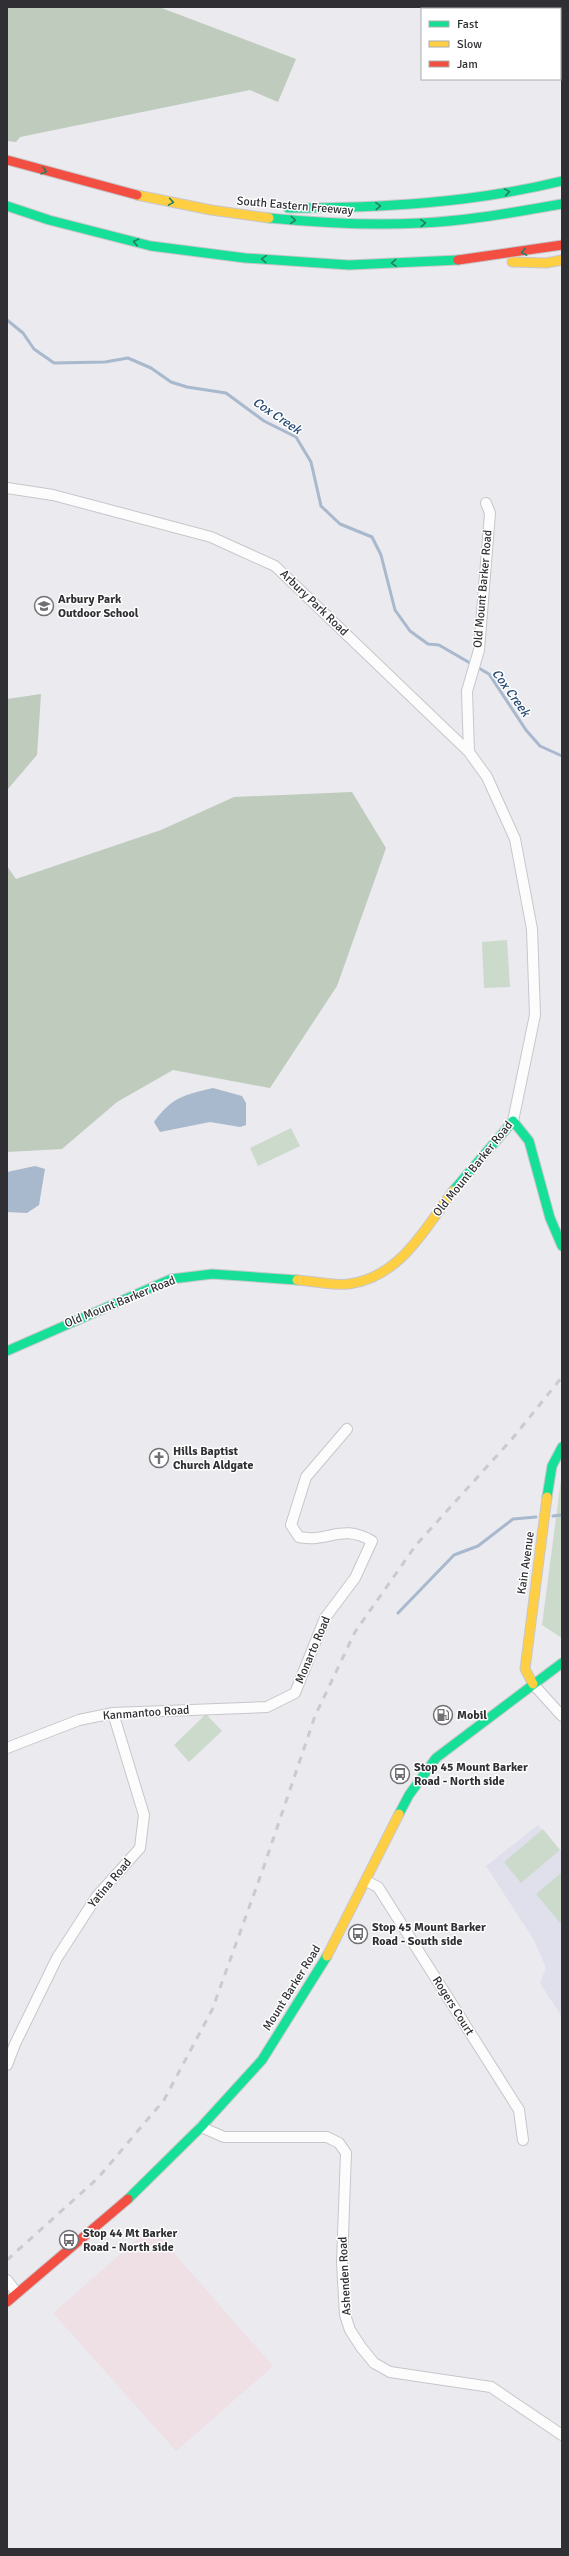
<svg xmlns="http://www.w3.org/2000/svg" width="569" height="2556" font-family="Signika,sans-serif">
	<style>
		.industrial { fill: #eee0e5 }
		.built { fill: #e0dfec }
		.green { fill: #ccdacc }
		.forest { fill: #becbbd }
		.water { fill: #a8b8cd }
		.lines { fill: none; stroke-linecap: round; stroke-linejoin: round }
		.stream { stroke: #a8b8cd; stroke-width: 3 }
		.street-casing { stroke: #c7c7cb; stroke-width: 12 }
		.fast-casing { stroke: #c7c7cb; stroke-width: 11 }
		.slow-casing { stroke: #c7c7cb; stroke-width: 11 }
		.jam-casing { stroke: #c7c7cb; stroke-width: 11 }
		.street { stroke: #fcfcfd; stroke-width: 10 }
		.fast { stroke: #16e098; stroke-width: 9 }
		.slow { stroke: #ffcf43; stroke-width: 9 }
		.jam { stroke: #f24e42; stroke-width: 9 }
		.rail { stroke: #cbcbcd; stroke-width: 3; stroke-dasharray: 7 7; stroke-linecap: butt }
		.oneway { stroke: #247f61 }
		.labels { text-anchor: middle; dominant-baseline: central; stroke-width: 3; stroke-linejoin: round; paint-order: stroke }
		.street-label { font-size: 12px; fill: #303034; stroke: #fff }
		.poi-label { font-size: 12px; font-weight: bold; fill: #303034; stroke: #fff; text-anchor: start }
		.water-label { font-size: 13px; font-style: italic; fill: #284c74; stroke: #fff }
	</style>
	<rect width="100%" height="100%" fill="#eaeaef"/>
	<path class="industrial" d="M151,2227l122,139 -97,85 -123,-138z"/>
	<path class="built" d="M538,1825l24,27v165l-22,-34 6,-15 -12,-28 -48,-74z"/>
	<path class="green" d="M507,940l3,47 -26,1 -2,-46z
		M291,1128l9,18 -42,20 -8,-18z
		M562,1472v166l-20,-13z
		M206,1714l16,17 -33,31 -15,-17z
		M543,1829l17,21 -39,33 -17,-21z
		M562,1872v49l-2,2 -24,-29z"/>
	<path class="forest" d="M7,7h152l137,52 -18,43 -28,-12 -230,47 -4,5 -9,-1z
		M41,694l-4,61 -30,35v-91z
		M352,792l34,56 -49,138 -67,102 -97,-18 -56,32 -55,47 -55,3v-286l9,13 145,-49 73,-33z"/>
	<path class="water" d="M213,1088l29,8 4,7v22l-6,2 -30,-5 -50,10 -6,-10c18,-25 30,-27 59,-34z
		M35,1166l10,3 -6,36 -12,8 -20,-1v-40z"/>
	<g class="lines">
		<path class="stream" d="M7,320l16,13 11,16 20,14 51,-1 23,-4 23,10 20,14 16,5 39,6 38,28 32,16 15,25 10,44 19,18 32,13 9,18 14,55 15,21 18,13 11,1 50,29 37,56 14,16 22,10
			M553,1516l9,-1
			M398,1613l56,-58 24,-9 35,-27 23,-2"/>
		<g class="street-casing">
			<path id="street" d="M7,488l46,7 158,42 64,29 194,186
				M486,503l4,10 -11,137 -12,41 2,61 18,25 28,62 17,90 3,86 -22,106
				M533,1684l29,32
				M7,1748l72,-28 34,-7 154,-6 28,-14 30,-75 30,-40 17,-37c-31,-18 -43,2 -73,-4l-8,-12 15,-48 41,-48
				M366,1881l12,6 141,223 4,30
				M7,2065l8,-21 42,-86 40,-62 43,-48 4,-33 -31,-102
				M201,2127l23,10h103l12,6 7,10 -4,109 3,53 5,15 11,17 13,16 16,9 101,15 71,48
				M7,2280l9,12"/>
		</g>
		<g class="fast-casing">
			<path id="fast" d="M7,206l42,14 102,26 94,12 104,7 109,-5
				M288,208c93,0 184,-5 274,-27
				M269,218c51,5 101,8 152,5 47,-2 94,-11 141,-19
				M453,1191l60,-70 16,20 21,77 12,28
				M7,1351l164,-72 41,-5 85,6
				M547,1497l5,-31 10,-19
				M399,1814l10,-19 27,-37 126,-95
				M128,2199l73,-72 61,-67 65,-104"/>
		</g>
		<g class="slow-casing">
			<path id="slow" d="M137,195l74,15 58,8
				M512,262l34,1 16,-3
				M297,1280c16,1 36,6 52,4 51,-7 76,-55 104,-93
				M533,1684l-8,-15 22,-172
				M327,1956l72,-142"/>
		</g>
		<g class="jam-casing">
			<path id="jam" d="M7,160l130,35
				M458,260l104,-15
				M7,2302l121,-103"/>
		</g>
		<use href="#street" class="street"/>
		<use href="#fast" class="fast"/>
		<use href="#slow" class="slow"/>
		<use href="#jam" class="jam"/>
		<path class="rail" d="M7,2260l91,-82 66,-78 48,-90 51,-141 52,-153 40,-84 61,-87 96,-106 50,-62"/>
	</g>
	<defs><path id="oneway-chevron" d="M-2-3.5L2.5 0L-2 3.5" fill="none" stroke-width="1.6" stroke-linecap="round" stroke-linejoin="round"/></defs>
	<g class="oneway">
		<use href="#oneway-chevron" transform="translate(44 171) rotate(15)"/>
		<use href="#oneway-chevron" transform="translate(507 192) rotate(-9)"/>
		<use href="#oneway-chevron" transform="translate(171 202) rotate(9)"/>
		<use href="#oneway-chevron" transform="translate(378 206) rotate(-3)"/>
		<use href="#oneway-chevron" transform="translate(293 220) rotate(5)"/>
		<use href="#oneway-chevron" transform="translate(423 223) rotate(-4)"/>
		<use href="#oneway-chevron" transform="translate(136 242) rotate(-167)"/>
		<use href="#oneway-chevron" transform="translate(524 252) rotate(170)"/>
		<use href="#oneway-chevron" transform="translate(264 259) rotate(-176)"/>
		<use href="#oneway-chevron" transform="translate(394 263) rotate(177)"/>
	</g>
	<defs>
		<g id="school-ring" transform="scale(1)"><circle r="9.5" fill="#fff" stroke="#717175" stroke-width="1.5"/><path d="M0-5L7-2L0 1L-7-2ZM-4 1L0 2.5L4 1V4Q0 6-4 4Z" fill="#717175"/></g>
		<g id="church-ring" transform="scale(1)"><circle r="9.5" fill="#fff" stroke="#717175" stroke-width="1.5"/><path d="M-1.2-6h2.4v3.5h3.3v2.4h-3.3V6h-2.4V-.1h-3.3v-2.4h3.3Z" fill="#717175"/></g>
		<g id="fuel-ring" transform="scale(1)"><circle r="9.5" fill="#fff" stroke="#717175" stroke-width="1.5"/><path d="M-5.5-6h7V0h2V4h1.3V-2.5L3-4.5l.8-.8L6-3V5H2.5V1h-1V6h-7ZM-4.2-4.7v3.2H.2V-4.7Z" fill="#717175"/></g>
		<g id="bus-ring" transform="scale(1)"><circle r="9.5" fill="#fff" stroke="#717175" stroke-width="1.5"/><path d="M-5-6H5V4H4V6H2V4H-2V6H-4V4H-5ZM-3.5-4V0h7V-4ZM-3.5 1.2v1.5H-2V1.2ZM2 1.2v1.5H3.5V1.2Z" fill="#717175"/></g>
	</defs>
	<g fill-rule="evenodd">
		<use href="#school-ring" x="44" y="606"/>
		<use href="#church-ring" x="159" y="1458"/>
		<use href="#fuel-ring" x="443" y="1715"/>
		<use href="#bus-ring" x="400" y="1774"/>
		<use href="#bus-ring" x="358" y="1934"/>
		<use href="#bus-ring" x="69" y="2240"/>
	</g>
	<g class="labels">
		<g class="street-label">
			<text transform="translate(295 206) rotate(5)">South Eastern Freeway</text>
			<text transform="translate(483 589) rotate(-85)">Old Mount Barker Road</text>
			<text transform="translate(314 603) rotate(44)">Arbury Park Road</text>
			<text transform="translate(473 1169) rotate(-51)">Old Mount Barker Road</text>
			<text transform="translate(120 1302) rotate(-22)">Old Mount Barker Road</text>
			<text transform="translate(526 1563) rotate(-82)">Kain Avenue</text>
			<text transform="translate(313 1650) rotate(-67)">Monarto Road</text>
			<text transform="translate(146 1713) rotate(-4)">Kanmantoo Road</text>
			<text transform="translate(110 1883) rotate(-50)">Yatina Road</text>
			<text transform="translate(292 1988) rotate(-58)">Mount Barker Road</text>
			<text transform="translate(453 2006) rotate(58)">Rogers Court</text>
			<text transform="translate(345 2276) rotate(-93)">Ashenden Road</text>
		</g>
		<g class="poi-label">
			<text x="58" y="599">Arbury Park<tspan x="58" dy="14">Outdoor School</tspan></text>
			<text x="173" y="1451">Hills Baptist<tspan x="173" dy="14">Church Aldgate</tspan></text>
			<text x="457" y="1715">Mobil</text>
			<text x="414" y="1767">Stop 45 Mount Barker<tspan x="414" dy="14">Road - North side</tspan></text>
			<text x="372" y="1927">Stop 45 Mount Barker<tspan x="372" dy="14">Road - South side</tspan></text>
			<text x="83" y="2233">Stop 44 Mt Barker<tspan x="83" dy="14">Road - North side</tspan></text>
		</g>
		<g class="water-label">
			<text transform="translate(277 416) rotate(34)">Cox Creek</text>
			<text transform="translate(511 693) rotate(54)">Cox Creek</text>
		</g>
	</g>
	<rect width="569" height="2556" fill="none" stroke="#303034" stroke-width="16"/>
	<rect x="421" y="8" width="140" height="72" fill="#ffffff" stroke="#acacae"/>
	<rect x="429" y="21" width="20" height="6" fill="#16e098" stroke="#acacae"/>
	<text x="457" y="28" font-size="12" fill="#303034">Fast</text>
	<rect x="429" y="41" width="20" height="6" fill="#ffcf43" stroke="#acacae"/>
	<text x="457" y="48" font-size="12" fill="#303034">Slow</text>
	<rect x="429" y="61" width="20" height="6" fill="#f24e42" stroke="#acacae"/>
	<text x="457" y="68" font-size="12" fill="#303034">Jam</text>
</svg>
